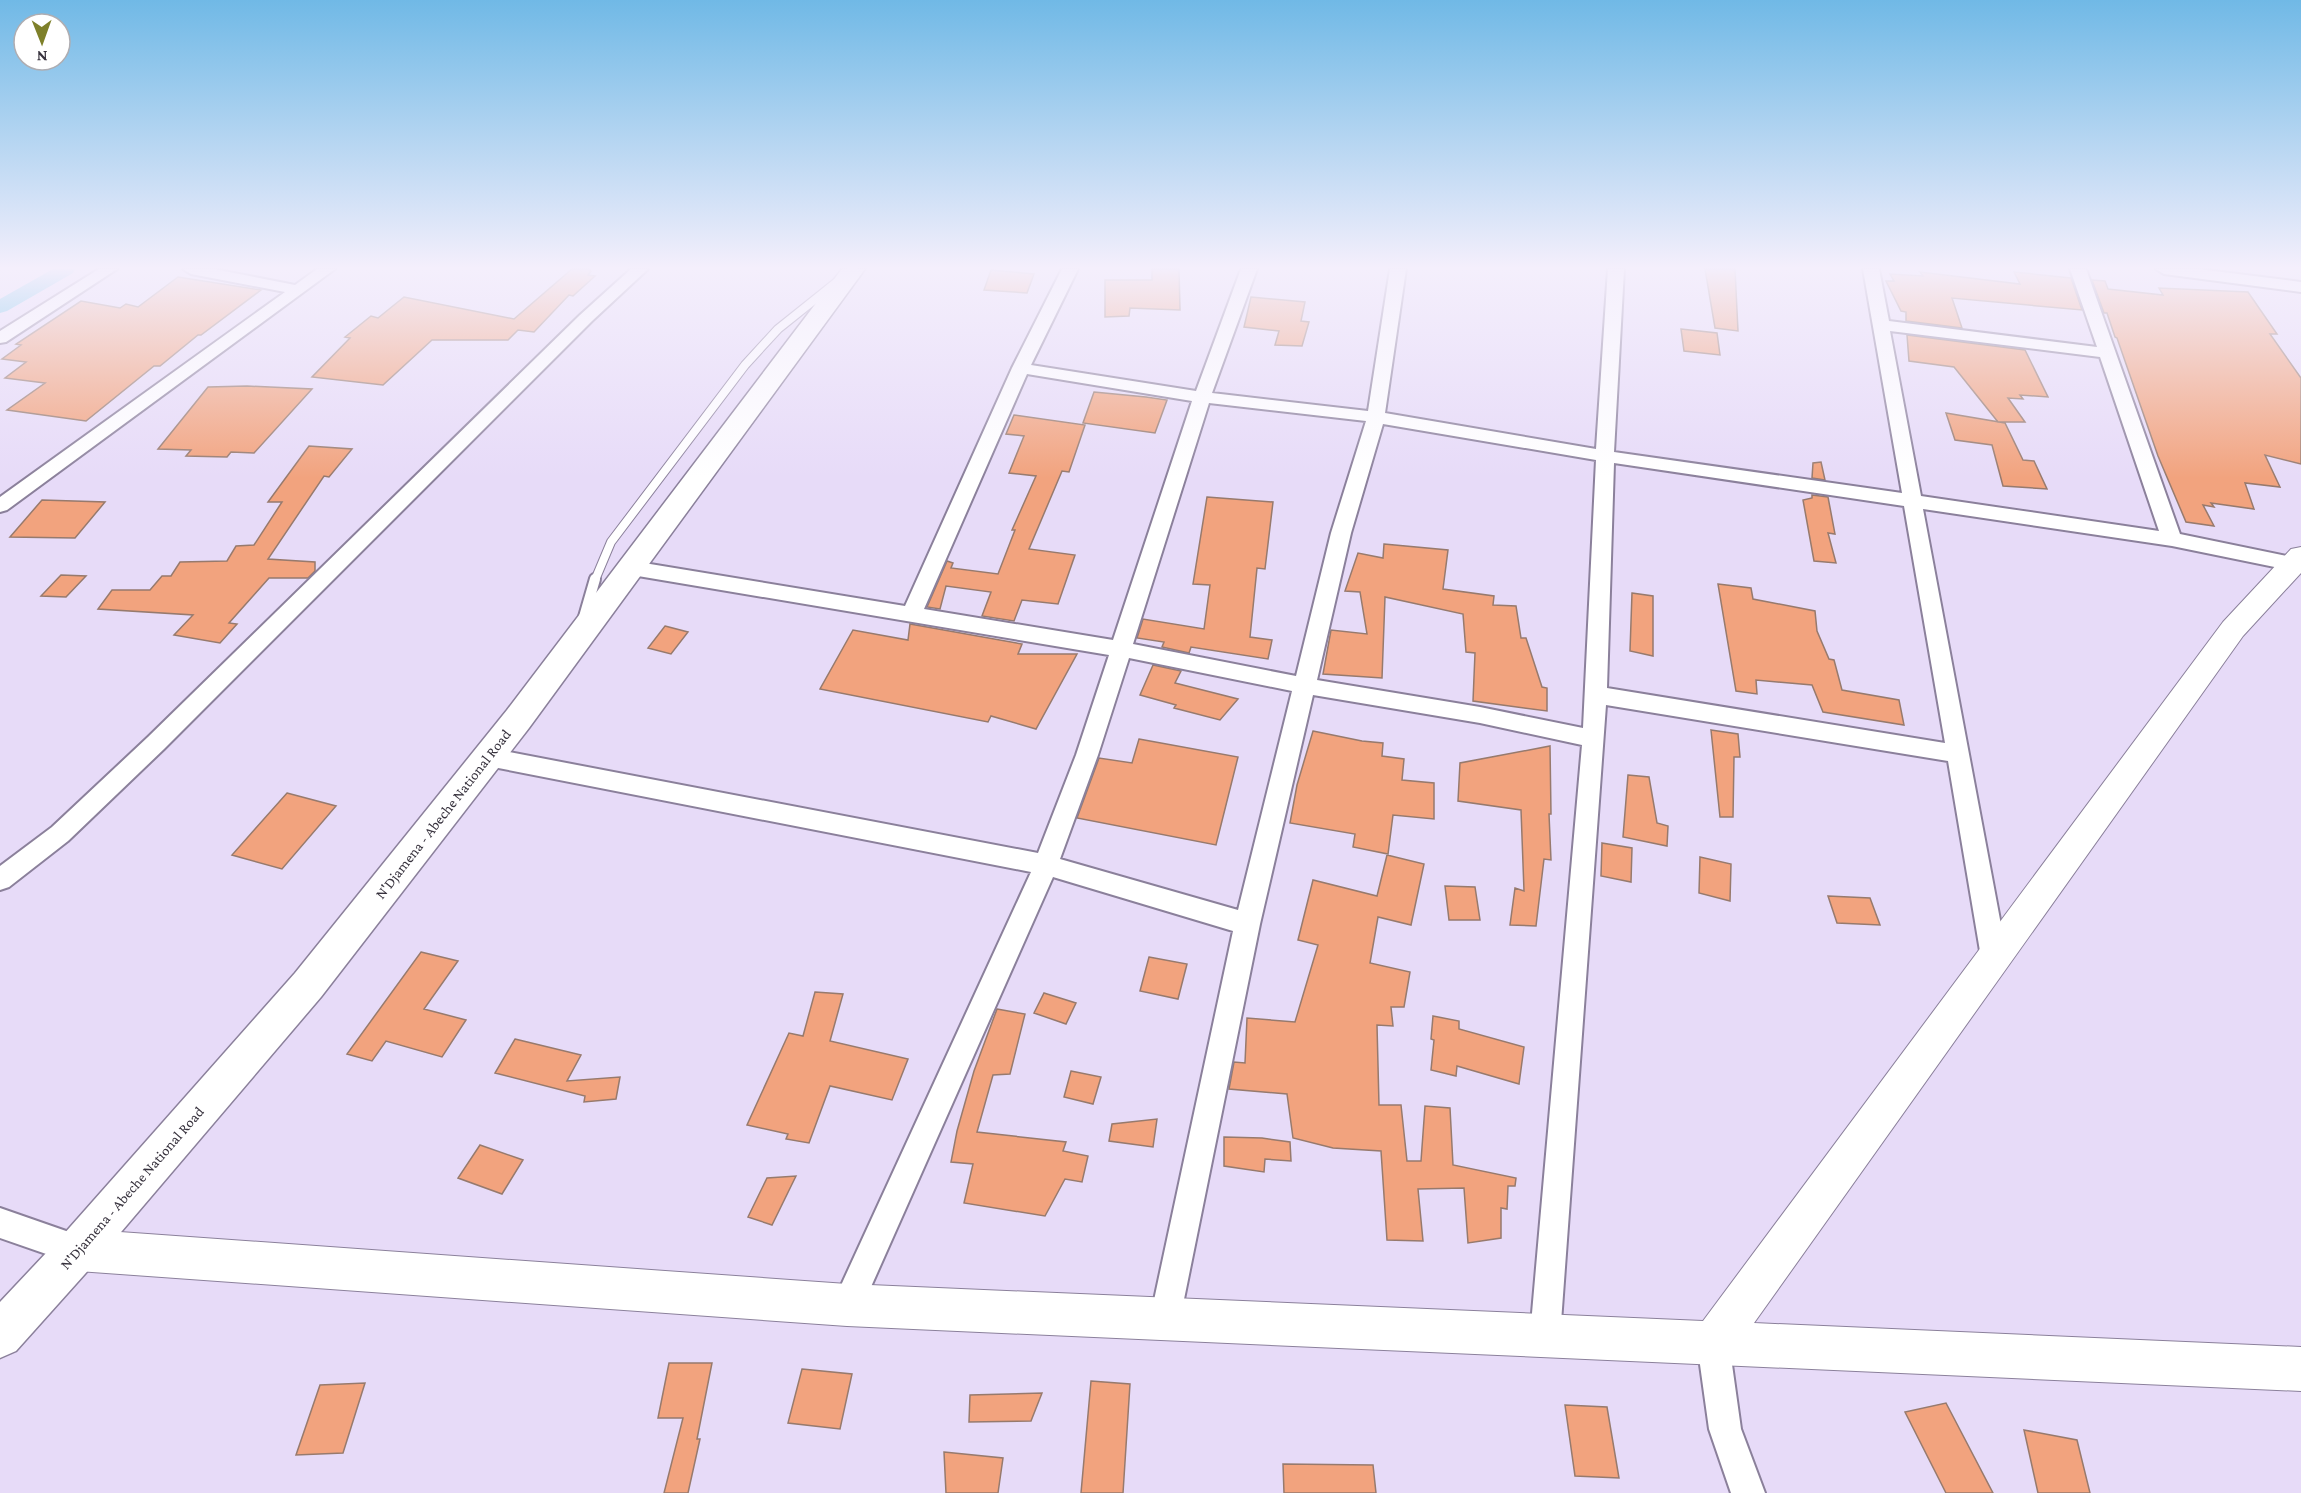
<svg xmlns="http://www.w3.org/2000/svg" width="2301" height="1493" font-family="'Crimson Pro',serif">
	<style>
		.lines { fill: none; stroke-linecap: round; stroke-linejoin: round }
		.canal { fill: #5cc0e4; fill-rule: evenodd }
		.building { fill: #f2a37e; stroke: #977a6d; stroke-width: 1.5 }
		.lane-far1-casing { stroke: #8b809b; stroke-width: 10 }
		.lane-casing { stroke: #8b809b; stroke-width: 14 }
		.street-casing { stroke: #8b809b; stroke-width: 4 }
		.secondary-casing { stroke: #8b809b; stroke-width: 2 }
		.highway-casing { stroke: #8b809b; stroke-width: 3 }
		.lane-far1 { stroke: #fff; stroke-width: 8 }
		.lane { stroke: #fff; stroke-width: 10 }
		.street { fill: #fff; fill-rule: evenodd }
		.secondary { fill: #fff; fill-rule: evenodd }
		.highway { fill: #fff; fill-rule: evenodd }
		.labels { text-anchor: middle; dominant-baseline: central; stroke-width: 4.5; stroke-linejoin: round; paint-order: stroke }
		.street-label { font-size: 15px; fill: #37323d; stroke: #fff }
	</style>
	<rect width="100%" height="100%" fill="#e7dbf8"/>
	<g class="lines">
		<path class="canal" d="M53,269h22l-2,4 -66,38 -7,2v-14z"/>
	</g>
	<path class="building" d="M572,269h17l2,2 -3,4 7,1 -22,20 -4,-1 -35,37 -16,-2 -10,10h-76l-49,45 -71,-8 38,-39 -5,-1 26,-21 7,2 26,-21 110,22z
		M1152,269h27l1,41 -50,-2 -1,8 -24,1v-37h47z
		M1705,269h30l3,62 -23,-3z
		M991,270l43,4 -7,19 -43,-3z
		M1920,272l100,12 -6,-12 57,6 11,32 -130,-12 10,30 -56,-7v-9l-5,-1 -15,-30h8l-4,-7 33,2z
		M178,277l83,13 -60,45h-3l-38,31h-6l-68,55 -79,-11 38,-27 -40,-5 21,-16 -24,-3 19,-14 -5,-1 65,-43 39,7 6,-4 12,3z
		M2092,280l13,1 3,8 55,6 -4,-7 89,4 29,42h-7l31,44v86l-36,-9 15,32 -35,-4 9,26 -43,-6 3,4 -11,-2 11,21 -28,-4 -28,-66 -41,-118 -2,-1 -8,-24h-3z
		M1251,297l54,5 -4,19 8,1 -7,24 -27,-1 4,-14 -35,-4z
		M1681,329l36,4 3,22 -36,-4z
		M1907,335l118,15 23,47 -28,-2 3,4 -15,-1 17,24h-27l-44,-55 -45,-6z
		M247,386l65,3 -58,64 -23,-1 -4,5 -41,-1 5,-6 -33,-1 50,-62z
		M1094,392l52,5 21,3 -12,33 -72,-10z
		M1946,413l59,10 18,37 11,1 13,28 -44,-3 -11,-41 -37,-5z
		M1014,415l71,10 -16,47 -7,-1 -33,78 46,6 -17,49 -36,-4 -8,21 -32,-5 9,-24 -45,-6 -6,23 -13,-2 20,-46 6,2 -2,5 47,6 17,-44h-3l24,-54 -27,-3 15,-37 -18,-2z
		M309,446l43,3 -23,28 -5,-1 -56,83 47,3v9l-7,7h-39l-40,45 8,1 -17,19 -46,-8 19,-20 -95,-6 14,-19h38l12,-14h9l9,-14 47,-1 9,-15 18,-1 28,-43h-14z
		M1821,462l4,18 -13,-2 1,-15z
		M1812,495l16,2 7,37 -7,-1 8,30 -22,-2 -11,-61 9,-2z
		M1207,497l66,5 -8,67 -8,-1 -7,69 22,3 -4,19 -77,-12 -2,6 -27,-6 2,-5 -27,-4 6,-19 61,10 6,-44 -17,-1z
		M42,500l63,2 -30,36 -65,-1z
		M1384,544l64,6 -5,39 51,7 -1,9 23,1 5,32h5l16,49 5,1v23l-74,-10 2,-48 -9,-1 -3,-38 -78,-17 -3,81 -59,-4 8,-44 36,4 -7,-42 -15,-1 13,-38 25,5z
		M61,575l25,1 -20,21 -25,-1z
		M1718,584l33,4 2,11 62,12 2,20 12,28 5,1 8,30 57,10 5,25 -81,-13 -11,-27 -56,-5 1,14 -21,-3z
		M1632,593l21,3v60l-23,-5z
		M910,624l112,20 -4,10h59l-41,75 -45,-13 -3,6 -168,-33 33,-59 55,10z
		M665,626l23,6 -17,22 -23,-6z
		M1153,665l28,6 -6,12 63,16 -18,21 -46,-12 2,-3 -36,-10z
		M1711,730l27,4 2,23h-6l-1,60h-13z
		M1313,731l49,10 21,2 -1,13 22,3 -2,21 32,3v36l-41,-4 -5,39 -35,-7 2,-13 -65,-11 7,-38z
		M1139,739l99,18 -22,88 -139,-27 22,-60 33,5z
		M1550,746l1,68h-2l2,46 -7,-1 -8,67 -26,-1 5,-37 9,3 -3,-81 -63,-9 2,-38z
		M1628,775l21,2 8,46 11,3 -1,20 -44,-9z
		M287,793l49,13 -54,63 -50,-14z
		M1602,843l30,5 -1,34 -30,-6z
		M1387,855l37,9 -13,61 -33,-8 -8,46 40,9 -6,35h-13l2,19 -16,-1 2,80h22l6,56h14l4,-55 25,2 3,57 63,13 -1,8h-7l-1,23 -6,-1v30l-33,5 -4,-55 -46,1 5,52 -36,-1 -6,-89 -48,-3 -40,-10 -6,-44 -58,-5 5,-27 11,1 2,-45 48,4 23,-77 -20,-5 15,-60 64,16z
		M1700,857l31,7 -1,37 -31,-8z
		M1445,886l30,1 5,33h-31z
		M1828,896l42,2 10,27 -43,-2z
		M421,952l37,9 -34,48 42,11 -24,37 -56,-16 -14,20 -25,-7z
		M1149,957l38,7 -9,35 -38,-8z
		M815,992l28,2 -13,47 78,18 -16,41 -62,-14 -21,57 -23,-4 2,-5 -41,-9 42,-92 14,3z
		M1044,993l32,10 -10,21 -32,-11z
		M997,1009l28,5 -15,60 -17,1 -16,57 89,10 -3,9 25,5 -6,26 -17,-3 -20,37 -81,-13 9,-39 -22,-2 6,-31 17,-60z
		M1433,1016l26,5v8l65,18 -5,37 -62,-18 -1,10 -25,-6 3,-30 -3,-1z
		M515,1039l66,16 -14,26 53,-4 -4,22 -32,3 1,-6 -90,-23z
		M1071,1071l30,6 -8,27 -29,-7z
		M1157,1119l-4,28 -44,-6 3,-17z
		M1224,1137l38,1 28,4 1,19 -26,-2 -1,13 -40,-6z
		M480,1145l43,15 -21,34 -44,-16z
		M796,1176l-24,49 -24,-8 19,-39z
		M669,1363h43l-15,76h3l-12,54h-24l19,-75h-25z
		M802,1369l50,5 -12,55 -52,-6z
		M1091,1381l39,3 -7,109h-42z
		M365,1383l-22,70 -47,2 24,-70z
		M1042,1393l-11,28 -62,1 1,-27z
		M1946,1403l47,90h-47l-41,-81z
		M1565,1405l42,2 12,71 -44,-2z
		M2024,1430l53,10 13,53h-52z
		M944,1452l59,6 -5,35h-52z
		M1283,1464l90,1 3,28h-92z"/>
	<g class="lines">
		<g class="lane-far1-casing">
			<path id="lane-far1" d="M595,580l16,-38 134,-177 33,-36 75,-60"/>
		</g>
		<g class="lane-casing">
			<path id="lane" d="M584,617l11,-38"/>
		</g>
		<g class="street-casing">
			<path id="street" d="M99,269h18l-111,73 -6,1v-12z
				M183,269h31l81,16 22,-16h18l-328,241 -7,2v-15l285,-205 -94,-18z
				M631,269h17l-56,52 -428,428 -96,92 -59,46 -9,3v-24l52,-39 96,-90 432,-422z
				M1062,269h16l-47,96 165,26 45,-122h16l-45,124 156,18 22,-142h16l-21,144 211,36 12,-180h16l-10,183 288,41 -39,-224h16l10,52 208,26 -27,-78h16l94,265 121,25v10l-7,2 -122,-25 -249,-37 84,448 -4,8 -9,3 -9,-3 -4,-8 -33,-196 -342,-56 -46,631 -4,11 -11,4 -11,-4 -4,-11 52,-591 -102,-22 -167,-28 -53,229 -80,395 -4,11 -11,4 -11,-4 -4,-11 83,-388 -180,-54 -195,439 -11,4 -11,-4 -4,-11 199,-433 -543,-106 -8,-3 -3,-6 3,-6 8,-3 550,105 38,-98 33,-100 -477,-80 -7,-2 -3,-5 3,-5 7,-2 273,45 107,-238zM1890,331l210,26 59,174 -238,-35zM1027,374l165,27 -79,239 -189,-31zM1209,403l157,18 -35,112 -35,143 -163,-32zM1383,424l213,36 -13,268 -103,-21 -163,-27 34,-147zM1614,463l290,43 41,237 -338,-55zM1129,658l163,33 -54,219 -178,-51 38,-104z
				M2156,269h42l103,13v10l-137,-18z
				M0,1208l89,31 4,11 -4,11 -11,4 -78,-27z
				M1713,1327l11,5 5,11 12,86 24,64h-34l-22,-64 -12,-86 5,-11z"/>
		</g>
		<g class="secondary-casing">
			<path id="secondary" d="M2301,547v26l-58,63 -489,687 547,24v44l-1454,-65 -769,-55 -15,-6 -6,-15 6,-15 15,-6 769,55 856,37 520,-699 68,-73z"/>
		</g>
		<g class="highway-casing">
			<path id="highway" d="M842,269h23l-336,459 -208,269 -228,268 -77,86 -16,7v-56l63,-67 232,-262 212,-263z"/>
		</g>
		<use href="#lane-far1" class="lane-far1"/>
		<use href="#lane" class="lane"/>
		<use href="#street" class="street"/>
		<use href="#secondary" class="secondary"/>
		<use href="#highway" class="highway"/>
	</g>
	<linearGradient id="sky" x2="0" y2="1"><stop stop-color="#70b9e6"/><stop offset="0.56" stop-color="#f4effc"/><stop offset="1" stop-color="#f4effc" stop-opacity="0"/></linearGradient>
	<rect width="2301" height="478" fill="url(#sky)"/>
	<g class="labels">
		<g class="street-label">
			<text transform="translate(443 814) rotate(-52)">N'Djamena - Abeche National Road</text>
			<text transform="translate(132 1188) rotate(-49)">N'Djamena - Abeche National Road</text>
		</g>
	</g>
	<g transform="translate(42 42) rotate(179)"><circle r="28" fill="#ffffff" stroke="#afadb1" stroke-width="1.5"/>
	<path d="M0-4.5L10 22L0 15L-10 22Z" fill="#7e802a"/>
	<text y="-9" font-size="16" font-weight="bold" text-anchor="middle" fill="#37323d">N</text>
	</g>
</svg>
